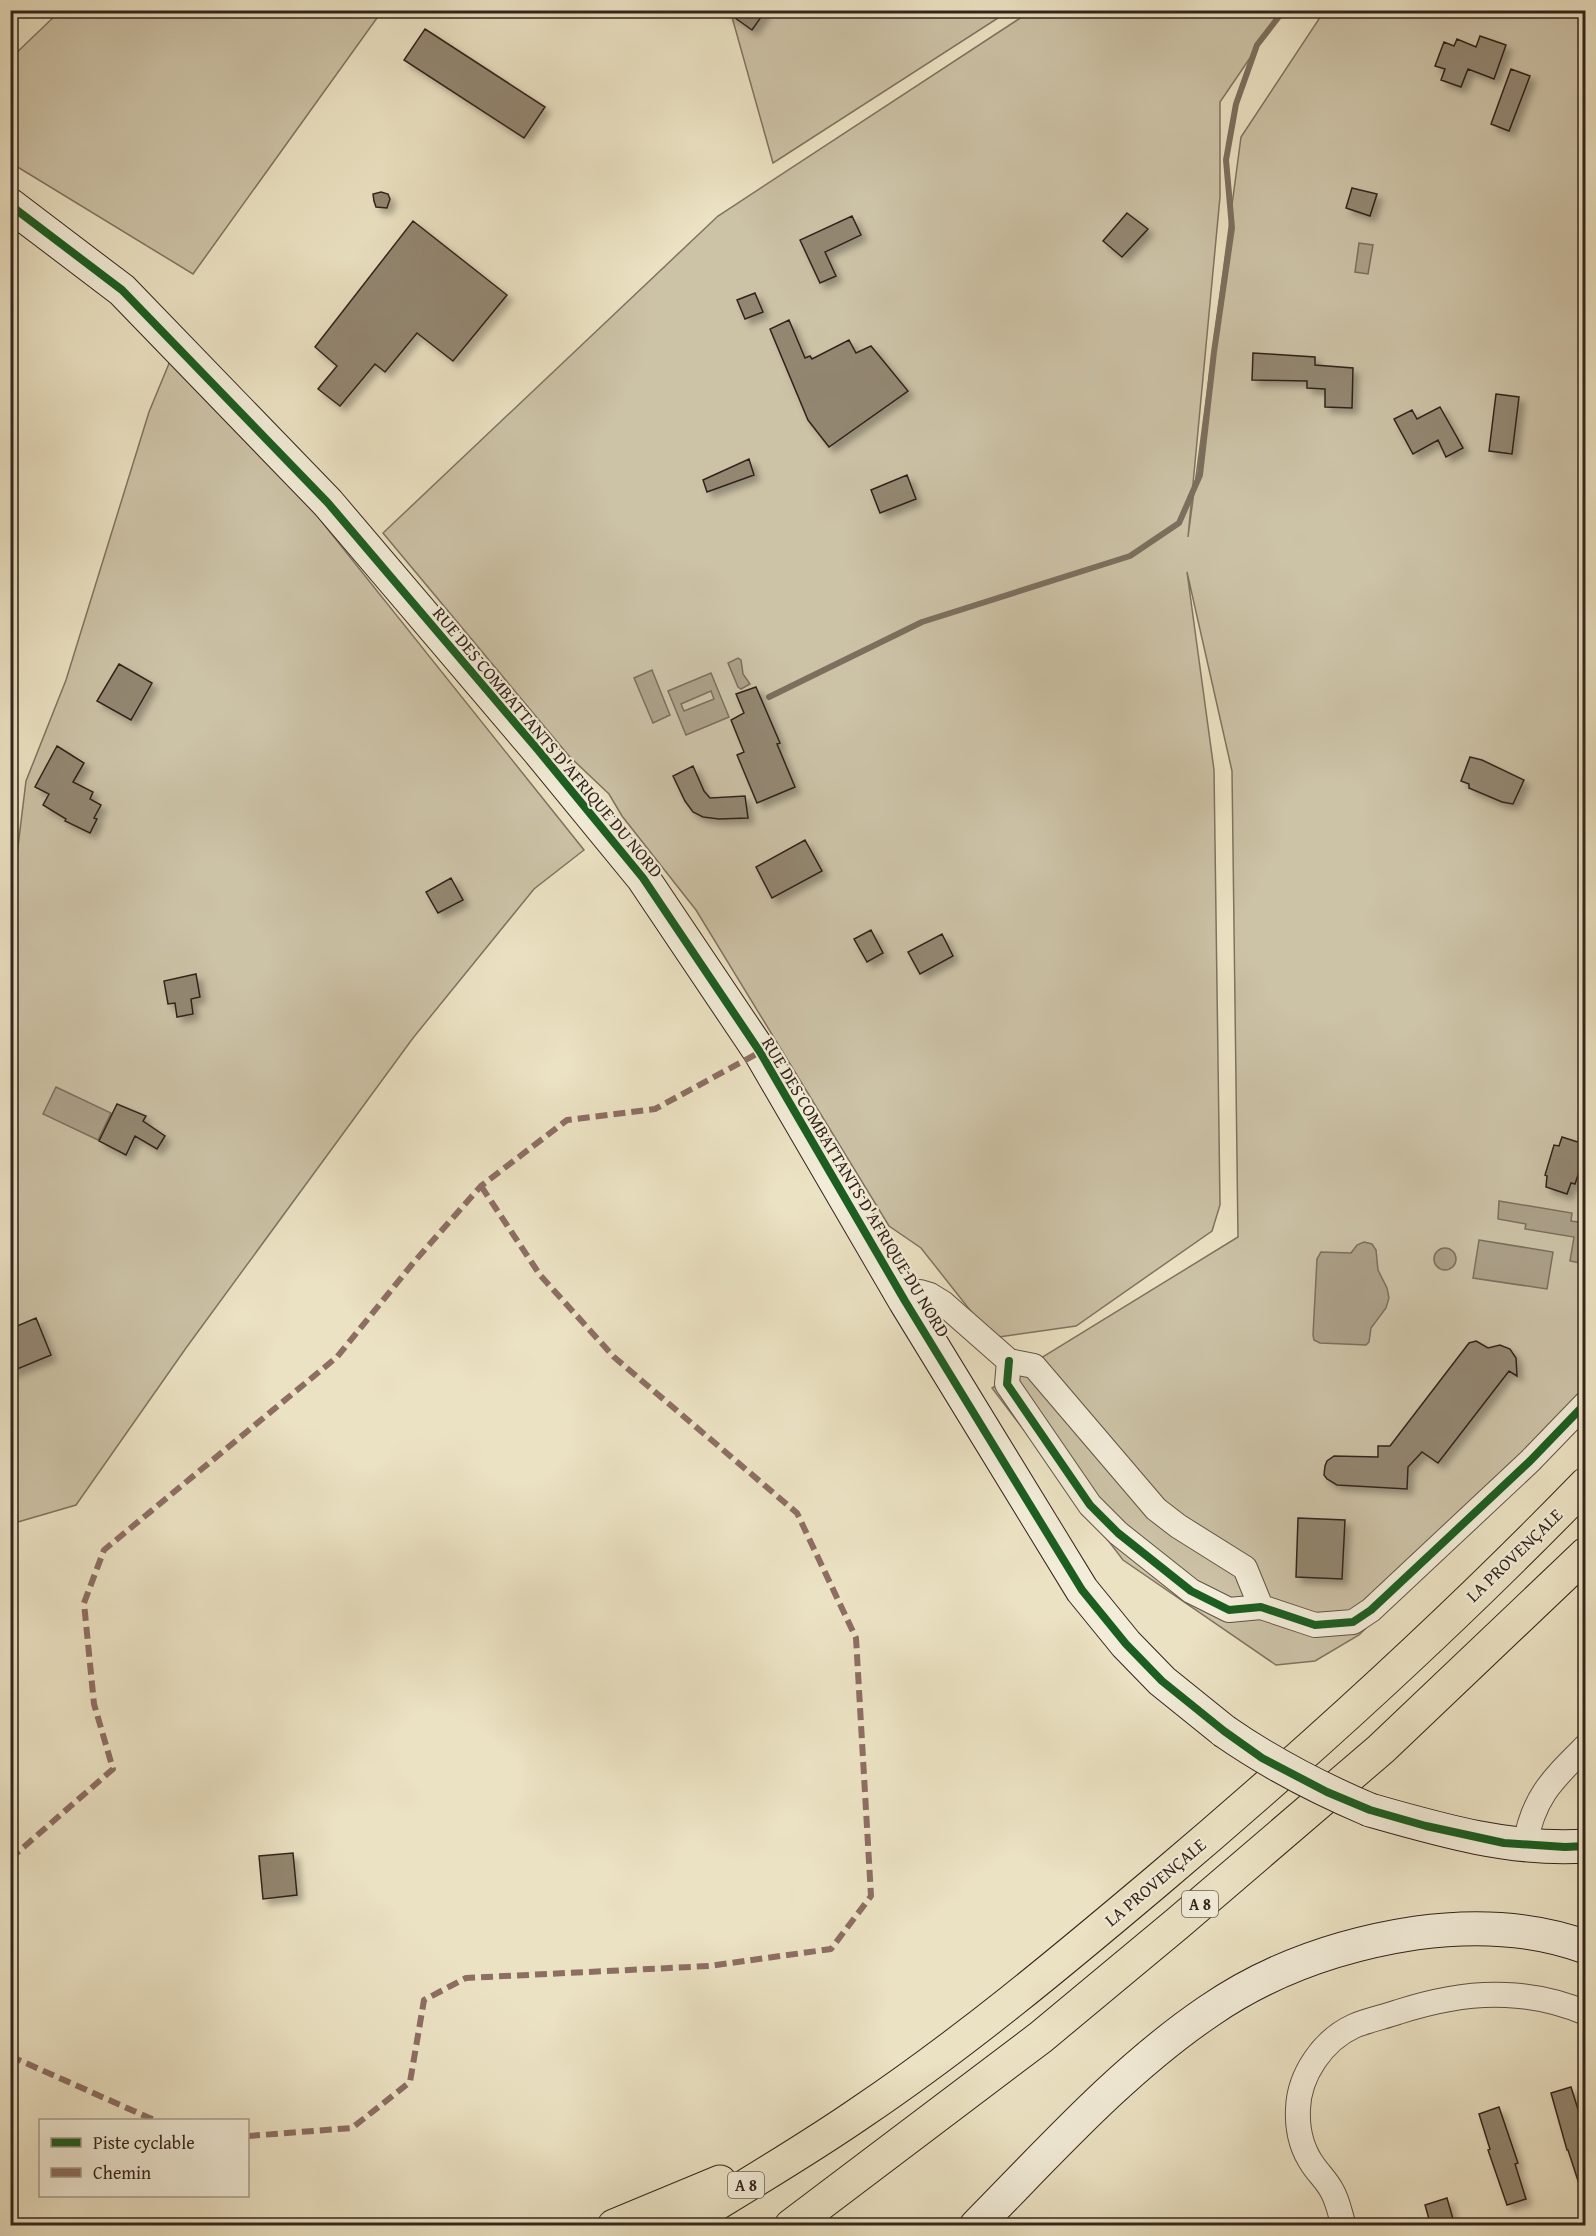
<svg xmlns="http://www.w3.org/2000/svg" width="1596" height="2236" font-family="'Gentium Book Plus',serif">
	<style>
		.green { fill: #ccc2a6; stroke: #807360; stroke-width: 1.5 }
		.water { fill: #aca18a; stroke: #7c6f5e; stroke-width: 1.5; fill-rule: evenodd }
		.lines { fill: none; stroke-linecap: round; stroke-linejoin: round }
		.stream { stroke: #7c6f5e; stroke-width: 6 }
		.building { fill: #938772; stroke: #33241b; stroke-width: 1.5; filter: url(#shadow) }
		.minor-casing { stroke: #615445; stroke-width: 26 }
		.secondary-casing { stroke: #33241b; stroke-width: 35 }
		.motorway-casing { stroke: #33241b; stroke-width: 35 }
		.minor { stroke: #f2ecd8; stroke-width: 24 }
		.secondary { stroke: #f2ecd8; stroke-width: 33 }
		.motorway { stroke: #ebe2c3; stroke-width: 33 }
		.secondary-bridge-casing { stroke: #33241b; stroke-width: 35; stroke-linecap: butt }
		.secondary-bridge { stroke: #f2ecd8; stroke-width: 33 }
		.quiet { stroke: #8d6e63; stroke-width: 6; stroke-dasharray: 12 6; stroke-linecap: butt }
		.cycleway-casing { stroke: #f2ecd8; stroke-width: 11 }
		.cycleway { stroke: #1b5e20; stroke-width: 8 }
		.labels { text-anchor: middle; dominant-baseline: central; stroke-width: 4.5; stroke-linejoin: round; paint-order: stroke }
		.shield { fill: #f2ecd8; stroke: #6c6054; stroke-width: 1.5 }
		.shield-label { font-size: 16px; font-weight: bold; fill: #33241b }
		.street-label { font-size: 18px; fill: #33241b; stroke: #f2ecd8 }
	</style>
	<defs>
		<filter id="shadow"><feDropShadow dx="5.5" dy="5.5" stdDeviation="3" flood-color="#0004"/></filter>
	</defs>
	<rect width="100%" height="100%" fill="#ebe2c3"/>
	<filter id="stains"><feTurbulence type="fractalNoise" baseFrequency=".00333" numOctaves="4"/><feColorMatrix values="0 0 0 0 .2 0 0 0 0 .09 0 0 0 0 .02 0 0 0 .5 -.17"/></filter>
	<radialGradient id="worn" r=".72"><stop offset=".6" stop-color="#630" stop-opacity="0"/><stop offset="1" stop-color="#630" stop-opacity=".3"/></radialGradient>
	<path class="green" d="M730,10l279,1 -236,152z
		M60,11v-1l322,1 -189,263 -182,-111v-105z
		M1031,11h251l-62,91v95l-32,340 53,-400 78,-118 -3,-8h269v1403l-226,221 -44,26 -39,4 -153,-105 -131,-172 246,-151 -6,-466 -45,-199 27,198 6,435 -8,26 -136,95 -84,12 -71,-90 -32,-22 -193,-316 -74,-94 -13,-22 -40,-38 -186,-223 335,-317z
		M170,361l116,116 298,373 -50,39 -121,149 -227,310 -110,157 -65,19 -1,-612 16,-131 40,-101 83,-268z"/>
	<path class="water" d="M1359,243l14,2 -5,29 -13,-2z
		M738,658l3,2 2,14 7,10 -9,5 -3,-2 -10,-24z
		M652,670l18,45 -17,8 -19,-45z
		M711,673l18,44 -43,18 -18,-44zM711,691l3,8 -30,12 -3,-7z
		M56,1087l55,26 -13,27 -55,-26z
		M1499,1201l73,12 -1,8 14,2v41l-15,-3 4,-24 -49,-8 1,-5 -28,-5z
		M1479,1240l74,12 -6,37 -74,-11z
		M1364,1242l8,2 4,6 2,20 9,18 2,10 -3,10 -15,20 -2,14 -3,3 -46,-2 -6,-3 -1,-5 4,-76 4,-7 30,1 6,-8z
		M1434 1259a11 11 0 1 1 22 0a11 11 0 1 1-22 0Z"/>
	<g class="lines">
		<path class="stream" d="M769,697l153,-75 208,-66 49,-33 21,-48 14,-123 18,-124 -6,-68 10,-56 21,-59 27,-35"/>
	</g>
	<path class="building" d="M724,10h42l-14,20z
		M425,29l120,78 -21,31 -120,-78z
		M1480,36l26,9 -12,34 -26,-10 -7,18 -20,-7 4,-11 -10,-3 9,-24 10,4 3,-7 19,8z
		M1511,69l19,7 -21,55 -18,-7z
		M1352,188l25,6 -7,22 -24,-8z
		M381,192l7,2 2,5 -3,9 -11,-1 -2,-6 -1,-7z
		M1127,213l21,16 -26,28 -19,-16z
		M852,216l9,19 -36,17 11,24 -16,7 -20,-43z
		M413,221l94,74 -54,66 -36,-28 -32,39 -10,-8 -35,42 -22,-17 19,-23 -22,-19z
		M755,293l8,19 -18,7 -8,-19z
		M789,320l16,38 5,-2 2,3 37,-19 7,13 15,-7 37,45 -79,56 -21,-27 -38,-91z
		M1253,353l62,4v8l38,3 -1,40 -27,-1v-18l-18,-1v-7l-55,-1z
		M1496,394l23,3 -7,57 -23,-3z
		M1440,407l23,41 -17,9 -8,-17 -25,14 -19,-35 18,-9 5,9z
		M749,459l5,16 -47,17 -4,-12z
		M907,475l9,24 -36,14 -9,-23z
		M119,664l33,19 -21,37 -34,-19z
		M756,687l24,56 -3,1 18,43 -38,16 -20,-48 7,-3 -13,-32 13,-7 -8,-19z
		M57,746l27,17 -11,19 20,10 -3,7 11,6 -7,13 3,1 -7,14 -25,-12 1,-2 -23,-14 6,-11 -14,-7z
		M1470,757l12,3 42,20 -11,24 -11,-2 -33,-14v-4l-8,-3z
		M693,766l11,25 6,7 35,-2 3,22 -29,1 -16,-2 -10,-5 -8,-11 -12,-25z
		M805,840l17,31 -50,27 -16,-31z
		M451,878l12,22 -25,13 -12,-21z
		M871,930l12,23 -16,9 -13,-23z
		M942,934l11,22 -33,18 -12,-22z
		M196,974l4,23 -9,2 2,15 -16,3 -2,-14 -7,1 -4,-23z
		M117,1104l29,12 -3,5 22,15 -8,13 -22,-13 -9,19 -27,-14z
		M1562,1137l22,7 -2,8 3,2 -10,30 -4,-1 -4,11 -21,-7 1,-11 -2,-1 9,-30 5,1z
		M36,1318l15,37 -41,17v-43z
		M1476,1341l12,7 12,-3 10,4 6,9 1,18 -8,-5 -71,92 -16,-11 -14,15 -1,22 -70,-4 -10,-6 -3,-4 1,-9 2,-5 7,-5 44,1v-11h12l79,-103z
		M1298,1518l47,2 -3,59 -46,-2z
		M293,1853l4,42 -34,4 -4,-43z
		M1571,2087l11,35 4,-1v71l-4,1 -14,-43h-1l-16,-57z
		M1499,2107l19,56 -3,1 11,35 -19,6 -19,-55 2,-1 -11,-35z
		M1447,2198l8,28h-24l-6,-21z"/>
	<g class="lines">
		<g class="minor-casing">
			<path id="minor" d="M905,1301l15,-9 10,3 13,8 66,58 25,5 122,143 22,17 67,42 16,39
				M1009,1361l-2,23 83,121 28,28 73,58 38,19 32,-3 54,18 38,-3 18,-12 159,-149 56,-58
				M1525,1845c8,-48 28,-66 61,-99
				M1344,2226c-4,-12 -6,-25 -12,-35 -5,-10 -13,-17 -19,-26 -12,-17 -16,-35 -15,-56 1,-34 25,-69 56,-83 14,-6 30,-9 44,-14 34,-11 71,-19 108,-17 28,1 54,7 80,18"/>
		</g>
		<g class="secondary-casing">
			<path id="secondary" d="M10,205l112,85 206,213 210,247 105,128 117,174 145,249 177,289 44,54 36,37 62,50
				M1370,1810c70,20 142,41 216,36
				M976,2226c74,-75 146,-156 233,-215 61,-42 134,-67 207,-78 57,-8 115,-6 170,14"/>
		</g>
		<g class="motorway-casing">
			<path id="motorway" d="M614,2226l106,-44
				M680,2226c60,-37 122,-73 180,-113 104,-70 201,-151 297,-232 149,-126 293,-257 429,-397
				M791,2226l250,-189 137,-114 203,-174 205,-195"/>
		</g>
		<use href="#minor" class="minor"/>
		<use href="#secondary" class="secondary"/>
		<use href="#motorway" class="motorway"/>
		<g class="secondary-bridge-casing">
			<path id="secondary-bridge" d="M1224,1731c46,32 94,57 146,79"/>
		</g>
		<use href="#secondary-bridge" class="secondary-bridge"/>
		<path class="quiet" d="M10,1859l103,-90 -19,-65 -10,-101 20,-53 233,-193 77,-95 67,-76 86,-66 88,-11 105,-57
			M10,2056l144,64
			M248,2136l104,-8 58,-46 14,-82 42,-22 243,-12 122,-17 40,-53 -15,-258 -59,-125 -183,-156 -74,-82 -59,-89"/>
		<g class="cycleway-casing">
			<path id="cycleway" d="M10,205l112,85 206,213 210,247 105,128 117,174 145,249 177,289 44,54 36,37 62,50 38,27 65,34 43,18 56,16 78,17 61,4 21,-1
				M1009,1361l-2,23 83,121 28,28 73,58 38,19 32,-3 54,18 38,-3 18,-12 159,-149 56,-58"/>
		</g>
		<use href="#cycleway" class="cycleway"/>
	</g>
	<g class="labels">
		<g class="shield">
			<rect x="1182" y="1891" width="36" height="26" rx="4.5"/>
			<rect x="728" y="2172" width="36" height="26" rx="4.5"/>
		</g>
		<g class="shield-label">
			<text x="1200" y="1904">A 8</text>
			<text x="746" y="2185">A 8</text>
		</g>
		<g class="street-label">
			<text transform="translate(548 742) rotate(50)">RUE DES COMBATTANTS D'AFRIQUE DU NORD</text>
			<text transform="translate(856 1187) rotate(59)">RUE DES COMBATTANTS D'AFRIQUE DU NORD</text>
			<text transform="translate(1514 1555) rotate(-44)">LA PROVENÇALE</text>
			<text transform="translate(1155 1882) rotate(-40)">LA PROVENÇALE</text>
		</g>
	</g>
	<rect width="1596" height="2236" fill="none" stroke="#ebe2c3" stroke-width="36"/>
	<rect x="12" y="12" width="1572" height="2212" fill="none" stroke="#33241b" stroke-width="3"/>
	<rect x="18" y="18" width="1560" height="2200" fill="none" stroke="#33241b" stroke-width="1.5"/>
	<rect x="39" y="2119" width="210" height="78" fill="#f2ecd8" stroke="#a69c8c" stroke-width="1.5"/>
	<rect x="51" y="2138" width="30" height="9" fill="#1b5e20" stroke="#a69c8c" stroke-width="1.5"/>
	<text x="93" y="2149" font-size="18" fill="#33241b">Piste cyclable</text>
	<rect x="51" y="2168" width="30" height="9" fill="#8d6e63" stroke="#a69c8c" stroke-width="1.5"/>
	<text x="93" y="2179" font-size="18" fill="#33241b">Chemin</text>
	<rect width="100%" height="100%" filter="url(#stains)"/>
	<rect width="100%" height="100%" fill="url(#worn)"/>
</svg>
